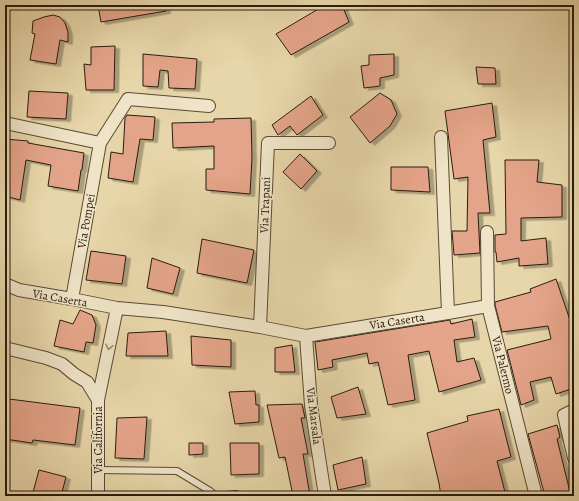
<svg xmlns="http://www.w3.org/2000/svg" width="579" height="501" font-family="Alegreya,serif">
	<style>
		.building { fill: #e4a489; stroke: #2a1c0f; filter: url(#shadow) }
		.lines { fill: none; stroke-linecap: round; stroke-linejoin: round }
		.service-casing { stroke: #594a36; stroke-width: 8 }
		.minor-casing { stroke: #594a36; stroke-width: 14 }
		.service { stroke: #efe4c7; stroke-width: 6 }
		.minor { stroke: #efe4c7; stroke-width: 12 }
		.oneway { stroke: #968a74 }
		.labels { text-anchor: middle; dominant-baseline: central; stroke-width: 3; stroke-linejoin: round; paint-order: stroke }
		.street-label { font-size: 12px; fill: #2a1c0f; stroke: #efe4c7 }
	</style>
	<defs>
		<filter id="shadow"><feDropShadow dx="4.5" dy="2.5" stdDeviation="0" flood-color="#0004"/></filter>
	</defs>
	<rect width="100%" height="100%" fill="#e7d6a9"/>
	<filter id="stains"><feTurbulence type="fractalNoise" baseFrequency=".005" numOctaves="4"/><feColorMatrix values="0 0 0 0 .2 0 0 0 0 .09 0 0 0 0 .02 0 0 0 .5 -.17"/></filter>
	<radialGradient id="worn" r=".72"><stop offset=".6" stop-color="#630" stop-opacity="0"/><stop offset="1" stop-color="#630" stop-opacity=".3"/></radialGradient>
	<path class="building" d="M98,5h68v6l-65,11z
		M325,5h17l7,17 -58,33 -15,-21z
		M53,15l7,2 5,6 3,9v10l-8,-2 -4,24 -26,-4 5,-26 -3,-1 1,-12 11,-4z
		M115,46l-1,44h-28l-2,-26 7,1v-18z
		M143,54l54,5 -2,30 -26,-1 -1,-17 -8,-1 -2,17 -15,-1z
		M394,54v21l-14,3v8l-16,2 -3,-22 8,-1v-10z
		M476,67l19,1 1,16h-18z
		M29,91l39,2 -2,26 -39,-2z
		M380,93l11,7 6,14 -7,12 -20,17 -20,-26z
		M311,96l12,19 -26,20 -7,-9 -12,9 -6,-10z
		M492,103l4,34 -13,3 7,73h-12l2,40 -26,2 -2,-24h15l1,-54 -14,2 -9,-68z
		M127,115l28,2 -2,23 -13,-1 -7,43 -25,-4 3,-26 12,2 2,-36z
		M251,118l1,40 -2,36 -44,-4v-21h8v-23l-41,2 -1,-25 42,-1v-3z
		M5,139l23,2v2l56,10 -2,17h-1l-3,21 -30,-5 3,-21 -25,-5 -6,40 -15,-4 1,-29h-1z
		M300,154l17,17 -16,18 -18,-17z
		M505,160h34l-2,22 25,3v32l-41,1v23l25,-3 2,26 -29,2v-8l-22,4 -1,-10h-1v-17l11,-1z
		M391,167h37l2,25 -39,-2z
		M202,239l52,11 -7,33 -50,-10z
		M91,251l35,5 -4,28 -36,-4z
		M152,258l28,10 -7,26 -26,-6z
		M556,279l15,44 3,12v53l-18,6 -5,-17 -21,5 4,18 -13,5 -14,-55 44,-11 -3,-13 -46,6 -7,-27v-3l36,-10 -1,-3z
		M80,310l12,5 4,10 -3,18 -7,-1 -2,10 -30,-6 6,-26 13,4z
		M472,319l3,18 -21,3 3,22 17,-4 7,22 -42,12 -10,-41 -21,4 7,45 -27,5 -10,-43 -9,2 -2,-11 -35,7 1,7 -15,3 -3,-28 135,-22 1,4z
		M166,331l2,25h-42l2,-23z
		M191,336l40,4v27l-39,-2z
		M292,345l3,27h-20v-24z
		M358,387l8,27 -29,4 -6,-21z
		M255,391l1,14h3v17l-24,2 -6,-32z
		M9,399l71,9 -5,37 -42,-5 -1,3 -27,-4v-10z
		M302,404l3,14h-4l7,36h-5l7,42h-17l-8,-39 -6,1 -12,-53z
		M499,409l12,48 -14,4 9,35h-65l-2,-13 -12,-50 41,-12 -1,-5z
		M147,417l-3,42 -29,-1 2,-40z
		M557,425l3,12 -3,2 13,53 -25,4 -17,-62z
		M189,443h14v11l-14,1z
		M230,443h29v31l-28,1z
		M362,457l4,27 -28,6 -5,-25z
		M39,470l27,7 -5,19h-29z"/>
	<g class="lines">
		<g class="service-casing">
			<path id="service" d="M98,470l79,1 33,20 6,5
				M216,496l20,-2"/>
		</g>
		<g class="minor-casing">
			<path id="minor" d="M5,123l95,20
				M441,137l7,176
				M487,232l1,74 48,190
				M5,284l14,6 53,9 45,9 46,4 97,15 46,9 142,-23 40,-7
				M72,299l28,-156 28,-44 81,7
				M260,327l8,-184h61
				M306,336l5,69 14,91
				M5,348l41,10 16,6 12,10 13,8 11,18v96
				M98,400l19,-92
				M574,410l-10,5 10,43"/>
		</g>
		<use href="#service" class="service"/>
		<use href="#minor" class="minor"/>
	</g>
	<defs><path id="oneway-chevron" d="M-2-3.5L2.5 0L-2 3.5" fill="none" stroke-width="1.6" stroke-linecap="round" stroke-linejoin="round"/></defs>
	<use class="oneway" href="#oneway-chevron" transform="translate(109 347) rotate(102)"/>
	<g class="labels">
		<g class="street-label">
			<text transform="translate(265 205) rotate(-88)">Via Trapani</text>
			<text transform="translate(86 221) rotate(-80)">Via Pompei</text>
			<text transform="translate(60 298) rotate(10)">Via Caserta</text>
			<text transform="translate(397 321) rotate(-9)">Via Caserta</text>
			<text transform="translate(503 365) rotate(76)">Via Palermo</text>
			<text transform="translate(314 416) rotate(83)">Via Marsala</text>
			<text transform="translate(98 440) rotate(-90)">Via California</text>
		</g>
	</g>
	<rect width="579" height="501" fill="none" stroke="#e7d6a9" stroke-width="20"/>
	<rect x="6" y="6" width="567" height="489" fill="none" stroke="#2a1c0f" stroke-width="2"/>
	<rect x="10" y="10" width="559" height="481" fill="none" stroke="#2a1c0f"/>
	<rect width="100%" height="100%" filter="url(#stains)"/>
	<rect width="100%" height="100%" fill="url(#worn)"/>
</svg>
